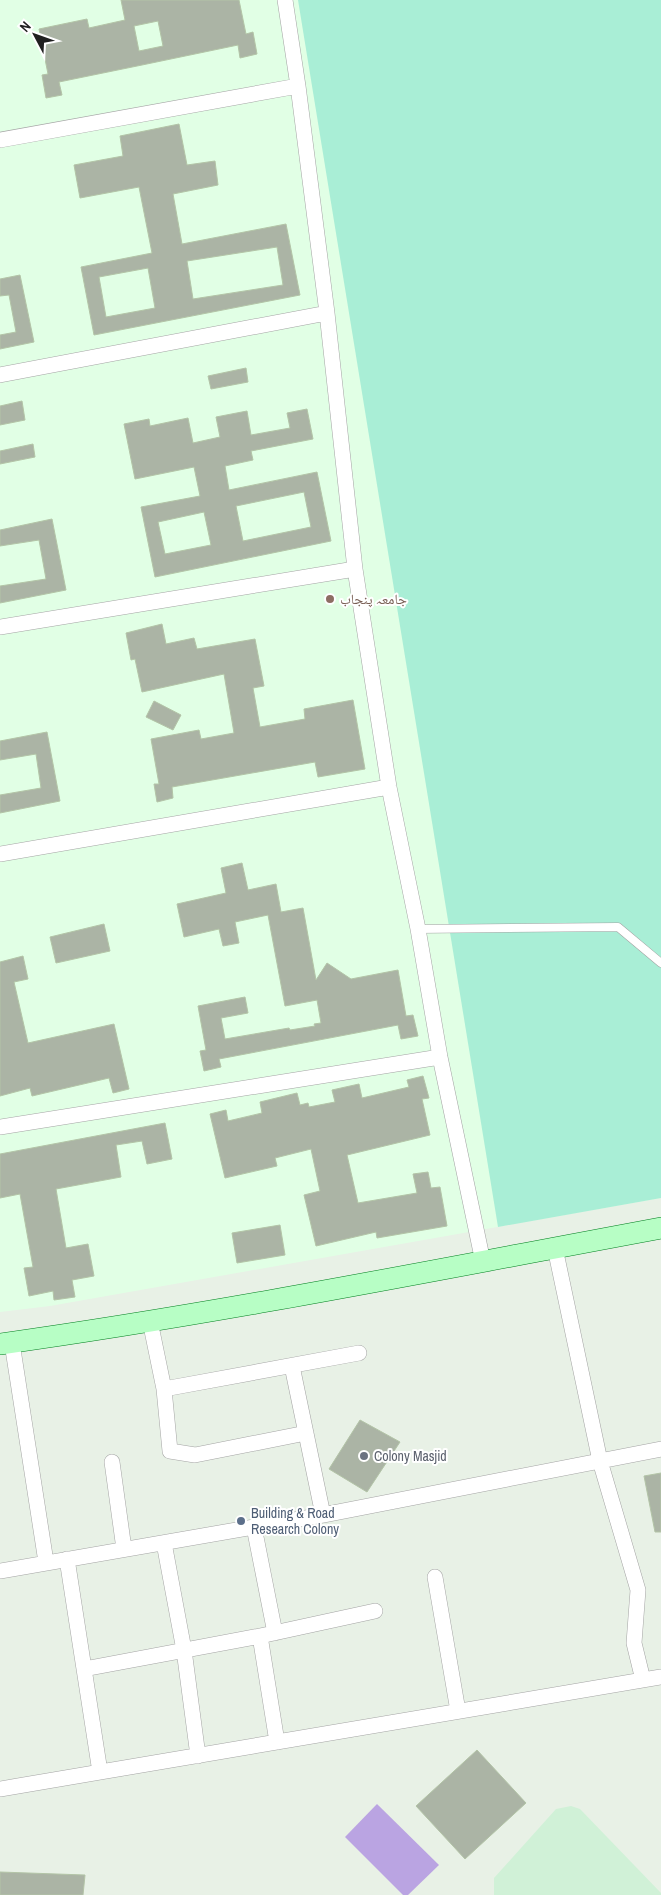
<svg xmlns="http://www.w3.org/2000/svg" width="661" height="1895" font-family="'Archivo Narrow','Noto Naskh Arabic',sans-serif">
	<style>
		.education { fill: #e1ffe5 }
		.farmland { fill: #d0f1d7 }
		.grass { fill: #a9eed6 }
		.water { fill: #baa4e2 }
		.building { fill: #abb4a5; stroke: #b3c4a7; fill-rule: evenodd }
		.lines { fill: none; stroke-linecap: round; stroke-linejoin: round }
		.lane-casing { stroke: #a4a4a4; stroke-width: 9 }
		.street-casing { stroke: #a4a4a4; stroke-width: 16 }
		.secondary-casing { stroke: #007e1f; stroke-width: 22 }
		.lane { stroke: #fff; stroke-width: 8 }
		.street { stroke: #fff; stroke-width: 15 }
		.secondary { stroke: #b7fec5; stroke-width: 21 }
		.education-dot { fill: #8d6e63; stroke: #fff; stroke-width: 2 }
		.worship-dot { fill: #6b7280; stroke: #fff; stroke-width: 2 }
		.service-dot { fill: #5c6f8a; stroke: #fff; stroke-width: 2 }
		.labels { text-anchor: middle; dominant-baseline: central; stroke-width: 4; stroke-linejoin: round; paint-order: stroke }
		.education-label { font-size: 14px; fill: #785e54; stroke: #fff; text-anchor: start }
		.worship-label { font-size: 14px; fill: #5b616d; stroke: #fff; text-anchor: start }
		.service-label { font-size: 14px; fill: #4e5e75; stroke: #fff; text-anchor: start }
	</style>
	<rect width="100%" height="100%" fill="#e8f1e6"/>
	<path class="education" d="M0,0h661v1198l-611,108 -50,6z"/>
	<path class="farmland" d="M571,1806l9,3 81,84v2h-167v-17l62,-69z"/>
	<path class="grass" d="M298,0h363v1198l-163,29z"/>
	<path class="water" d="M377,1804l62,61 -31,30h-5l-58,-58z"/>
	<path class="building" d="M121,0h118l7,34 7,-2 4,22 -17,4 -2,-13 -96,20 -83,17 3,13 -16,3 -4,-23 6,-1 -9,-45 48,-10 2,9 36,-8zM158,21l5,25 -24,5 -5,-25z
		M179,124l8,41 28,-4 3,24 -45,9 9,50 104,-20 14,71 -206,40 -13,-68 71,-14 -13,-66 -59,11 -6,-33 49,-9 -3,-20zM277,247l6,38 -90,14 -6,-38zM148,268l7,40 -49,9 -7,-40z
		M20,275l14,67 -34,7v-14l16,-3 -7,-37 -9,1v-17z
		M246,368l2,14 -37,7 -3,-13z
		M22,401l3,19 -25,5v-19z
		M307,409l6,30 -62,12 2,9 -28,6 4,24 88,-18 14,69 -176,36 -14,-70 59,-11 -6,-29 -59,12 -11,-55 25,-5 1,7 38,-8 5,25 27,-6 -4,-20 31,-6 4,24 39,-7 -3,-15zM304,492l7,35 -68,14 -7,-35zM204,512l7,33 -46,9 -7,-32z
		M33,444l2,13 -35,7v-13z
		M52,519l14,71 -66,13v-17l46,-7 -7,-39 -39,6v-16z
		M162,624l4,20 28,-6 3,11 58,-10 9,47 -11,2 7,39 45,-8 -1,-10 49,-9 12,69 -47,8 -3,-15 -143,25 1,11 -16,4 -3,-18h5l-8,-45 48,-9 2,9 33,-6 -10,-59 -82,18 -7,-33 -4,1 -5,-27z
		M154,701l27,14 -8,15 -27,-13z
		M47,732l13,69 -60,12v-18l41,-7 -5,-34 -36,6v-19z
		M242,863l6,27 28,-6 5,28 22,-4 13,72 11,-17 24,16 47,-9 8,46 7,-1 5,21 -17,3 -3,-14 -179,34 2,8 -17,4 -4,-20 6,-1 -8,-44 47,-9 3,16 -27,5 4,21 64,-11 1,2 25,-4 -1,-2 7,-1 -4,-23 -32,6 -17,-91 -33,7 4,21 -16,3 -4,-17 -35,8 -7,-33 49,-11 -5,-25z
		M104,924l6,27 -54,12 -6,-26z
		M23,956l5,23 -14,3 14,61 86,-19 15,65 -16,4 -4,-15 -77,18 -2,-8 -30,8v-134z
		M423,1076l6,22 -7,1 8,36 -83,20 11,48 59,-10 -4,-19 15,-2 3,16 9,-1 7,39 -70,12 -1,-6 -60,14 -12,-51 16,-4 -9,-42 -36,9 2,8 -52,12 -15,-64 16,-4 2,11 34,-8 -2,-11 37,-9 3,12 8,-2 1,4 26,-5 -3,-12 27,-6 3,14 47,-11 -2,-7z
		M165,1123l7,36 -25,5 -5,-23 -26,4 5,32 -65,12 10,59 22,-4 6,32 -22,4 3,17 -21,3 -1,-9 -24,5 -5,-28 9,-1 -13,-73 -20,4v-44z
		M280,1225l5,30 -48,8 -5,-30z
		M360,1420l40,22 -33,50 -38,-23z
		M661,1473v59h-6l-11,-56z
		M477,1750l49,53 -61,56 -49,-53z
		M0,1872l85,3 -2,20h-83z"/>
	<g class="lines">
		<g class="lane-casing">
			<path id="lane" d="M418,929l200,-2 43,36"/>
		</g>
		<g class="street-casing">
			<path id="street" d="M285,0l13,86 29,227 28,256 34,218 29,142 22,128 43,205
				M0,140l298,-54
				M0,375l327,-62
				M0,627l355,-58
				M0,854l389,-67
				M0,1127l440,-70
				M555,1248l45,213 38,129 -4,53 9,37
				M150,1321l14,68 195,-36
				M12,1343l34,219
				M292,1366l31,149
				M164,1389l6,62 25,4 111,-22
				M112,1462l12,87
				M254,1527l21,106
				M164,1543l20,107 14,106
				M67,1559l33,213
				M0,1571l323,-56 338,-66
				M435,1577l23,134
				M260,1636l17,106
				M84,1669l176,-33 115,-25
				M0,1789l661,-112"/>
		</g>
		<g class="secondary-casing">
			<path id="secondary" d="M0,1344c221,-31 441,-75 661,-116"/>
		</g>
		<use href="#lane" class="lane"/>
		<use href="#street" class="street"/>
		<use href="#secondary" class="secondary"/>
	</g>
	<circle class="education-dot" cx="330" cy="599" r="5"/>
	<circle class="worship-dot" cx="364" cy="1456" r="5"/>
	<circle class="service-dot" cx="241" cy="1521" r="5"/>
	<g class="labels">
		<g class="education-label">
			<text x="340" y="599">جامعہ پنجاب</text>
		</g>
		<g class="worship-label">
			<text x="374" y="1456">Colony Masjid</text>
		</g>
		<g class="service-label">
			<text x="251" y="1513">Building &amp; Road<tspan x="251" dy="16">Research Colony</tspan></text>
		</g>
	</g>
	<g transform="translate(35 35) rotate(311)" stroke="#ffffff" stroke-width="4" paint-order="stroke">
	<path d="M0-4L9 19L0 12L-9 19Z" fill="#202020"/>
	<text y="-8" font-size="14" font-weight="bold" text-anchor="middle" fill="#202020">N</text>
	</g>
</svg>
